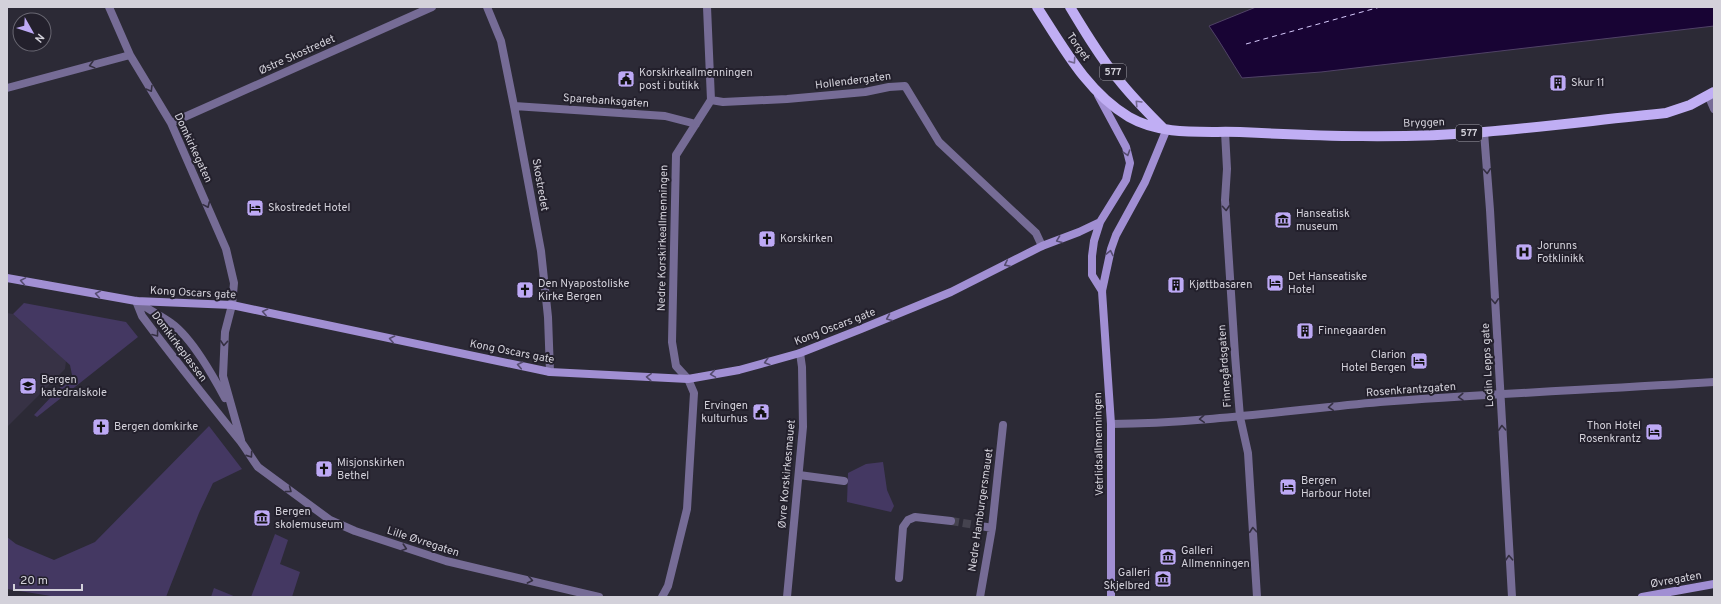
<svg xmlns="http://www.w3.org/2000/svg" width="1721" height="604" font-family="Overpass,sans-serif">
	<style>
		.built { fill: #373245 }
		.green { fill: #443862 }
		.water { fill: #180434; stroke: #504266 }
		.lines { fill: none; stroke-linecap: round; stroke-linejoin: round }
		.ferry { stroke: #d7cbfd; stroke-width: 1; stroke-dasharray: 5 4; stroke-linecap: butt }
		.street-tunnel { stroke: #45434f; stroke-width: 8; stroke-dasharray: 8 4; stroke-linecap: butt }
		.street { stroke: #766c96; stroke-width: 8 }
		.secondary { stroke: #a18fd3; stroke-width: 8 }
		.primary { stroke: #c0aef4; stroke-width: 10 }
		.oneway { stroke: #726790 }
		.oneway2 { stroke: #342f41 }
		.oneway3 { stroke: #554c6f }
		.labels { text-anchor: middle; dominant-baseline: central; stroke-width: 4; stroke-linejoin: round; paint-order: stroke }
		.shield { fill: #23202c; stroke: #9e9ca6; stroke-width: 1 }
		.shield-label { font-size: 10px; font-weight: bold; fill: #d3d1da }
		.street-label { font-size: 11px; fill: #d3d1da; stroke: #23202c }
		.poi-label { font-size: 11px; fill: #d3d1da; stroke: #23202c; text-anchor: start }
	</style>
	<rect width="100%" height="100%" fill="#2c2a36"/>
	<path class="built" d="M7,313l6,1 53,47 -1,8 -58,58z"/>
	<path class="green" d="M24,303l102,19 12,15 -101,80 -3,-2 38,-40 -2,-10 -57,-51z
		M209,426l33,43 -29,14 -14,30 -33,84h-109l-50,-8v-52l9,7 38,16 41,-18z
		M883,462l4,28 7,16 -3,6 -44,-10 1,-29 18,-9z
		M275,534l13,6 -8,24 20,8 -8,25h-41z
		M214,588l22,9h-25z"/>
	<path class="water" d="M1256,7h458v19l-393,46 -79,6c-11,-17 -21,-35 -33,-52z"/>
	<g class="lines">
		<path class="ferry" d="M1246,44l134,-37"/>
		<path class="street-tunnel" d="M951,521l30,5"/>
		<path class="street" d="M109,7l21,48 41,68 55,126 8,34 -2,22 -7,27 -2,44 18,64
			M487,7l14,34 13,65 27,145 7,66 2,55
			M7,88l123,-33
			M1708,95l6,14
			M711,100l12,2 64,-3 78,-7 24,-5 16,-1 34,56 97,91 6,13
			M514,106l151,10 31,8
			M171,123l261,-116
			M1225,132l2,37 -2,31 10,155 5,62 8,36 9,144
			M1484,132l6,78 22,387
			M136,301l6,15c32,43 65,84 99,126 6,8 11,17 17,25l72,53 25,11 91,30 153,36
			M137,301c10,8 23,14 34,22 21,15 42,53 54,75
			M1111,424c90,-1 180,-14 269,-22 111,-8 223,-13 334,-20
			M799,475l45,6
			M981,526l11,2
			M899,578l4,-51 5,-7 7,-3 36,4
			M662,597l6,-11 19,-77 7,-116 -6,-14 -12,-13 -4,-24 4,-187 35,-55 -4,-93
			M787,597l16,-170 -1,-60 -2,-14
			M980,597l12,-69 11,-103"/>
		<path class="secondary" d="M1098,95l28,52 4,16 -4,17 -26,42 -6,19 -2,15v19l10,16
			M7,278l129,23 96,4 318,67 138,7 51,-9 61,-17 61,-24 90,-37 91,-46 37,-14 21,-10
			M1111,597v-173l-9,-133 9,-42 5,-14 29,-53 21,-51
			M1642,597l72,-13"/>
		<path class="primary" d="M1037,7c26,40 50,85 92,110 33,19 74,14 111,15 81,4 163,7 244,0 61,-5 121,-13 182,-19l24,-8 24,-13
			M1070,7c15,25 30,50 48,72 14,18 30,34 46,50"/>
	</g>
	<defs><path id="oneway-chevron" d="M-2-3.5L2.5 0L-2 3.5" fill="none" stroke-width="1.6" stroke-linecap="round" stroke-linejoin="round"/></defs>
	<g class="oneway">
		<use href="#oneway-chevron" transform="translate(1073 61) rotate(55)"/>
		<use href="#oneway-chevron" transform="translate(1138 103) rotate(-134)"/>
	</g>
	<g class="oneway2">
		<use href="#oneway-chevron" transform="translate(92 65) rotate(165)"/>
		<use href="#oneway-chevron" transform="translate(150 89) rotate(59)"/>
		<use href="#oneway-chevron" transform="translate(1487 171) rotate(86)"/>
		<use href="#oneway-chevron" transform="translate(207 205) rotate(66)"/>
		<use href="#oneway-chevron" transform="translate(1226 208) rotate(86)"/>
		<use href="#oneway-chevron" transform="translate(1495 301) rotate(87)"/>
		<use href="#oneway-chevron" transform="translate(156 334) rotate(53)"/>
		<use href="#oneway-chevron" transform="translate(224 343) rotate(94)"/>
		<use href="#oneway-chevron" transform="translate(1461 397) rotate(177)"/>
		<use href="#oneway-chevron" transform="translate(1331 407) rotate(175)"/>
		<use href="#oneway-chevron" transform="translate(1202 419) rotate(176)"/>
		<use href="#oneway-chevron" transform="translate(1502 428) rotate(-93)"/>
		<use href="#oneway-chevron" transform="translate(250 455) rotate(55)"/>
		<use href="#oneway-chevron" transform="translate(289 490) rotate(37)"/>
		<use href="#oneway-chevron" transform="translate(1253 530) rotate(-95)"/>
		<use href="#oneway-chevron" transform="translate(404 548) rotate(18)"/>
		<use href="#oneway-chevron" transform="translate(1509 558) rotate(-93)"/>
		<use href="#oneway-chevron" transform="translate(530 580) rotate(11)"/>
	</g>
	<g class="oneway3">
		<use href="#oneway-chevron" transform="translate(1127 153) rotate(73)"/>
		<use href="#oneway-chevron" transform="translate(1059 240) rotate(159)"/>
		<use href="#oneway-chevron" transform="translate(1110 253) rotate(-78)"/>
		<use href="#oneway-chevron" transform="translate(1007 264) rotate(154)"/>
		<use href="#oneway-chevron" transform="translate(23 281) rotate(-170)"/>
		<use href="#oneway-chevron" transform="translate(98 294) rotate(-170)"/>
		<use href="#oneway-chevron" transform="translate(265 312) rotate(-168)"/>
		<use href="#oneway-chevron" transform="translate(889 318) rotate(157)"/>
		<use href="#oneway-chevron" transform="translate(392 339) rotate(-168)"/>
		<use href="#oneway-chevron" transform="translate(767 362) rotate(164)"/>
		<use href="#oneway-chevron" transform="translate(520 365) rotate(-168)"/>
		<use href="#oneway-chevron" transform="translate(713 374) rotate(171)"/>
		<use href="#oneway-chevron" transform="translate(649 377) rotate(-176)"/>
	</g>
	<defs>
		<g id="civic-square" transform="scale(0.9)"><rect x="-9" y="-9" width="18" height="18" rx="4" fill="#bda9f5" stroke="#23202c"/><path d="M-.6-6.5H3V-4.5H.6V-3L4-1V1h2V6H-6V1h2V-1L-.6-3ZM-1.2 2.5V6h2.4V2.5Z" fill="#111"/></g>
		<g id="building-square" transform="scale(0.9)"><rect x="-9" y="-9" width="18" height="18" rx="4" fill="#bda9f5" stroke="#23202c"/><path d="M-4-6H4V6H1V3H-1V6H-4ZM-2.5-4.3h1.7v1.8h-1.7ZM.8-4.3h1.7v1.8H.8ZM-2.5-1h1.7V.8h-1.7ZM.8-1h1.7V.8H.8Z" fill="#111"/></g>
		<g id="hotel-square" transform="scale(0.9)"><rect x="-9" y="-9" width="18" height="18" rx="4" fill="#bda9f5" stroke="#23202c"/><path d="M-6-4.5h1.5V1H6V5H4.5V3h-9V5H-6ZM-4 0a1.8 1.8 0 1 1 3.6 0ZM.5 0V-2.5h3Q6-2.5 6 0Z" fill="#111"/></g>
		<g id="museum-square" transform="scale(0.9)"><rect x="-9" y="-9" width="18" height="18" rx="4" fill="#bda9f5" stroke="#23202c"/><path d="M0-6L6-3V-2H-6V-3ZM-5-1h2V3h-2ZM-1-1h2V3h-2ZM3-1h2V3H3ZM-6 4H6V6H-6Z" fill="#111"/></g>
		<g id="church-square" transform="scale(0.9)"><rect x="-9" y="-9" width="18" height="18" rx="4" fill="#bda9f5" stroke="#23202c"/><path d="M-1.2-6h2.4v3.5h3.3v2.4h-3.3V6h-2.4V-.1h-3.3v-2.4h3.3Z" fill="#111"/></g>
		<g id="hospital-square" transform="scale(0.9)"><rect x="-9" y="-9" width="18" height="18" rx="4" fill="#bda9f5" stroke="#23202c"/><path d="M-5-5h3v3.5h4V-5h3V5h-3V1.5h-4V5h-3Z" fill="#111"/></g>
		<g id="school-square" transform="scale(0.9)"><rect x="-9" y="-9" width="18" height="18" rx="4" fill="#bda9f5" stroke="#23202c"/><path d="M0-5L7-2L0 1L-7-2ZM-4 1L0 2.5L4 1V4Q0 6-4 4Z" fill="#111"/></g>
	</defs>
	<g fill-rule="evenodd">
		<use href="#civic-square" x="626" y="79"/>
		<use href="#building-square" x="1558" y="83"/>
		<use href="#hotel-square" x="255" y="208"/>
		<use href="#museum-square" x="1283" y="220"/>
		<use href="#church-square" x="767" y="239"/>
		<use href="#hospital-square" x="1524" y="252"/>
		<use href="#hotel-square" x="1275" y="283"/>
		<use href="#building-square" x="1176" y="285"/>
		<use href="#church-square" x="525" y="290"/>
		<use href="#building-square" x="1305" y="331"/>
		<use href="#hotel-square" x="1419" y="361"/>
		<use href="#school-square" x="28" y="386"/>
		<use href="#civic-square" x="761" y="412"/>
		<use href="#church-square" x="101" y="427"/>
		<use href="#hotel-square" x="1654" y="432"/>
		<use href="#church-square" x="324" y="469"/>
		<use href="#hotel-square" x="1288" y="487"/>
		<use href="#museum-square" x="262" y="518"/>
		<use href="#museum-square" x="1168" y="557"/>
		<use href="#museum-square" x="1163" y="579"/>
	</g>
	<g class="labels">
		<g class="shield">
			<rect x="1100" y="64" width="26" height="16" rx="3"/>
			<rect x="1456" y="125" width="26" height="16" rx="3"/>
		</g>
		<g class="shield-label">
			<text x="1113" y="72">577</text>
			<text x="1469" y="133">577</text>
		</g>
		<g class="street-label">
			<text transform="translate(1078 47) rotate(55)">Torget</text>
			<text transform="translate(297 55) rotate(-24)">Østre Skostredet</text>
			<text transform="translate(853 81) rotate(-7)">Hollendergaten</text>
			<text transform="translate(606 101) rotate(4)">Sparebanksgaten</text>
			<text transform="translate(1424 123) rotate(-2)">Bryggen</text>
			<text transform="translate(193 148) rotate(65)">Domkirkegaten</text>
			<text transform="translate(540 185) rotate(80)">Skostredet</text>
			<text transform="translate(663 238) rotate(-89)">Nedre Korskirkeallmenningen</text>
			<text transform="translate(193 293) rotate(3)">Kong Oscars gate</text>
			<text transform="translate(835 327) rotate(-21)">Kong Oscars gate</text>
			<text transform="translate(179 347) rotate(53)">Domkirkeplassen</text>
			<text transform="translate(512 352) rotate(11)">Kong Oscars gate</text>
			<text transform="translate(1488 365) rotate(-93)">Lodin Lepps gate</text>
			<text transform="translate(1225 366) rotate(-94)">Finnegårdsgaten</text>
			<text transform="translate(1411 390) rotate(-4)">Rosenkrantzgaten</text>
			<text transform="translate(1099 444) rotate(-91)">Vetrlidsallmenningen</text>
			<text transform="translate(787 474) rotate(-85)">Øvre Korskirkesmauet</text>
			<text transform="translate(981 510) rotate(-82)">Nedre Hamburgersmauet</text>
			<text transform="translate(423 542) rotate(18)">Lille Øvregaten</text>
			<text transform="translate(1676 580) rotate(-10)">Øvregaten</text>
		</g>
		<g class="poi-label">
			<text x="639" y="73">Korskirkeallmenningen<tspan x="639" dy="13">post i butikk</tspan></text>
			<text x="1571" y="83">Skur 11</text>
			<text x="268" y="208">Skostredet Hotel</text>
			<text x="1296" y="214">Hanseatisk<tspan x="1296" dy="13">museum</tspan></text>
			<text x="780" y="239">Korskirken</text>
			<text x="1537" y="246">Jorunns<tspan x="1537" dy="13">Fotklinikk</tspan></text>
			<text x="1288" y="277">Det Hanseatiske<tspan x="1288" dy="13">Hotel</tspan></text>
			<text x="538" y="284">Den Nyapostoliske<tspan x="538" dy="13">Kirke Bergen</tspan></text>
			<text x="1189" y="285">Kjøttbasaren</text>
			<text x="1318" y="331">Finnegaarden</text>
			<text x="1406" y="355" text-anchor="end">Clarion<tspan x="1406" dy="13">Hotel Bergen</tspan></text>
			<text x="41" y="380">Bergen<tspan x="41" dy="13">katedralskole</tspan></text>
			<text x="748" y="406" text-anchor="end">Ervingen<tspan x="748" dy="13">kulturhus</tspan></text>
			<text x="1641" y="426" text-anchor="end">Thon Hotel<tspan x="1641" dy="13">Rosenkrantz</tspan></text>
			<text x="114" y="427">Bergen domkirke</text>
			<text x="337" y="463">Misjonskirken<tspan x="337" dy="13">Bethel</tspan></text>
			<text x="1301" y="481">Bergen<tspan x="1301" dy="13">Harbour Hotel</tspan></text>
			<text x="275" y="512">Bergen<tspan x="275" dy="13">skolemuseum</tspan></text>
			<text x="1181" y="551">Galleri<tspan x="1181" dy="13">Allmenningen</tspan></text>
			<text x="1150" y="573" text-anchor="end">Galleri<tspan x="1150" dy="13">Skjelbred</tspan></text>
		</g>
	</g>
	<rect width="1721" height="604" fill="none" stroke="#d3d1da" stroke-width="16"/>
	<g transform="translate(32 32) rotate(129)"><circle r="19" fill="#23202c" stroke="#696772"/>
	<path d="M0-3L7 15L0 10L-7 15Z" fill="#bda9f5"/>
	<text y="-6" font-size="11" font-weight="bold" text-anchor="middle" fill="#d3d1da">N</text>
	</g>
	<path d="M14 584v6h68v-6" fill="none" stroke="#d3d1da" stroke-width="2"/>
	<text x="20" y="584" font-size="12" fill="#d3d1da" stroke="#23202c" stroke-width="3" paint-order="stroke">20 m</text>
</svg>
